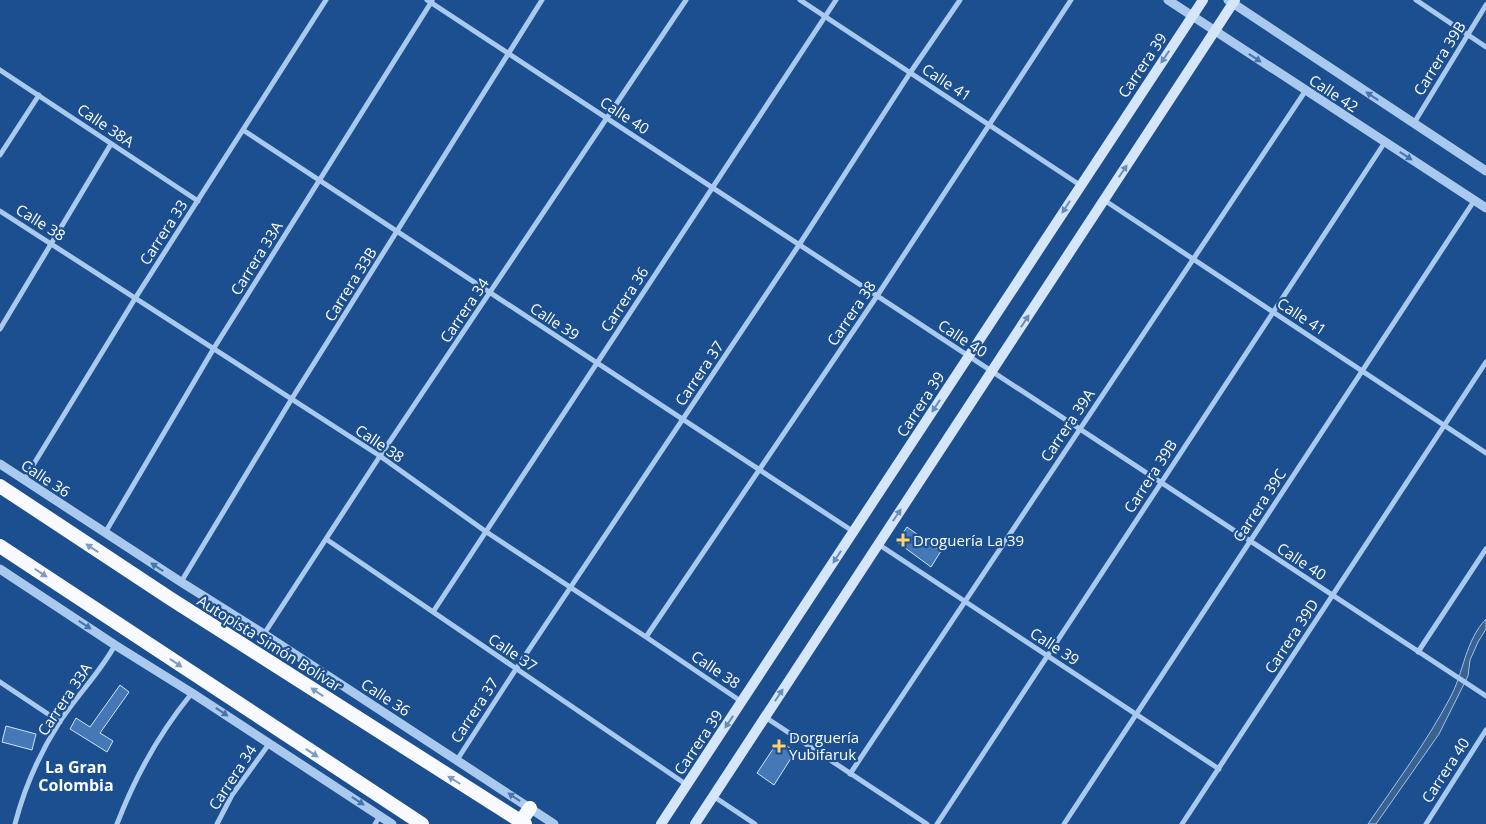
<svg xmlns="http://www.w3.org/2000/svg" width="1486" height="824" font-family="'Open Sans',sans-serif">
	<style>
		.water { fill: #3c6290; stroke: #9cc4f0 }
		.building { fill: #4478b7; stroke: #cfe3fa }
		.lines { fill: none; stroke-linecap: round; stroke-linejoin: round }
		.minor { stroke: #a9c9ee; stroke-width: 5 }
		.tertiary { stroke: #a9c9ee; stroke-width: 9 }
		.secondary { stroke: #d6e6fa; stroke-width: 10 }
		.trunk { stroke: #f8faff; stroke-width: 14 }
		.oneway { fill: #668bba }
		.oneway2 { fill: #4674ac }
		.oneway3 { fill: #7e9cc1 }
		.poi-dot { fill: #ffd166; stroke: #1b4f8f; stroke-width: 2 }
		.labels { text-anchor: middle; dominant-baseline: central; stroke-width: 4.5; stroke-linejoin: round; paint-order: stroke }
		.street-label { font-size: 15px; fill: #fff; stroke: #1b4f8f }
		.poi-label { font-size: 15px; fill: #fff; stroke: #1b4f8f; text-anchor: start }
		.neighbourhood-label { font-size: 16px; font-weight: bold; fill: #fff; stroke: #1b4f8f }
	</style>
	<rect width="100%" height="100%" fill="#1b4f8f"/>
	<path class="water" d="M1486,619v10l-8,13 -8,18 -2,16 -29,58 -63,90h-8c28,-41 58,-81 82,-126 14,-26 15,-57 36,-79z"/>
	<path class="building" d="M907,527l34,24 -10,16 -34,-25z
		M120,685l9,7 -29,41 13,8 -6,11 -37,-23 6,-11 14,9z
		M6,726l30,8 -4,16 -30,-8z
		M779,740l16,12 -21,33 -17,-12z"/>
	<g class="lines">
		<path class="minor" d="M427,0l1059,696
			M800,0l280,185
			M1416,0l70,47
			M0,70l198,131
			M1414,123l72,-118
			M243,130l611,402
			M0,155l39,-60
			M1104,200l382,253
			M0,211l380,245 105,75 161,106 96,65
			M0,329l111,-185
			M24,480l112,-183 190,-297
			M105,533l109,-185 218,-347
			M326,539l361,246
			M878,544l341,225
			M181,582l110,-182 251,-400
			M433,612l403,-612
			M264,634l116,-178 306,-456
			M646,637l231,-341 194,-296
			M1418,652l68,-103
			M0,682l60,40
			M765,717l162,107
			M457,760l59,-91 283,-424 111,-172 50,-73
			M850,774l456,-684
			M713,796l42,28
			M15,824c9,-35 25,-71 44,-101 17,-27 41,-50 56,-78
			M117,824c18,-47 43,-92 75,-131
			M217,824l15,-29 37,-51
			M375,824l5,-8
			M937,824l448,-682
			M1064,824l410,-623
			M1182,824l304,-462
			M1426,824l60,-94"/>
		<path class="tertiary" d="M1168,0l318,208
			M1228,0l258,171
			M0,464l181,118 83,52 290,190
			M0,569l115,76 77,48 200,131"/>
		<path class="secondary" d="M661,824l542,-824
			M695,824l540,-824"/>
		<path class="trunk" d="M0,486l171,113 354,225
			M0,546l422,278
			M521,821l9,-13"/>
	</g>
	<defs><path id="oneway-solid" d="M-6-.8H1V-3.2L6.5 0L1 3.2V.8H-6Z" transform="scale(1.25)"/></defs>
	<g class="oneway">
		<use href="#oneway-solid" transform="translate(1165 57) rotate(124)"/>
		<use href="#oneway-solid" transform="translate(1123 171) rotate(-56)"/>
		<use href="#oneway-solid" transform="translate(1066 207) rotate(123)"/>
		<use href="#oneway-solid" transform="translate(1025 321) rotate(-57)"/>
		<use href="#oneway-solid" transform="translate(936 406) rotate(123)"/>
		<use href="#oneway-solid" transform="translate(897 515) rotate(-56)"/>
		<use href="#oneway-solid" transform="translate(837 557) rotate(123)"/>
		<use href="#oneway-solid" transform="translate(779 695) rotate(-57)"/>
		<use href="#oneway-solid" transform="translate(729 722) rotate(124)"/>
	</g>
	<g class="oneway2">
		<use href="#oneway-solid" transform="translate(1255 58) rotate(33)"/>
		<use href="#oneway-solid" transform="translate(1372 96) rotate(-146)"/>
		<use href="#oneway-solid" transform="translate(1406 156) rotate(33)"/>
		<use href="#oneway-solid" transform="translate(157 567) rotate(-147)"/>
		<use href="#oneway-solid" transform="translate(85 625) rotate(33)"/>
		<use href="#oneway-solid" transform="translate(222 712) rotate(34)"/>
		<use href="#oneway-solid" transform="translate(514 797) rotate(-146)"/>
		<use href="#oneway-solid" transform="translate(358 801) rotate(33)"/>
	</g>
	<g class="oneway3">
		<use href="#oneway-solid" transform="translate(92 548) rotate(-146)"/>
		<use href="#oneway-solid" transform="translate(41 573) rotate(33)"/>
		<use href="#oneway-solid" transform="translate(176 663) rotate(34)"/>
		<use href="#oneway-solid" transform="translate(317 692) rotate(-147)"/>
		<use href="#oneway-solid" transform="translate(312 753) rotate(33)"/>
		<use href="#oneway-solid" transform="translate(454 780) rotate(-148)"/>
	</g>
	<g class="poi-dot">
		<path d="M900.5 532.5h5v5h5v5h-5v5h-5v-5h-5v-5h5z"/>
		<path d="M776.5 738.5h5v5h5v5h-5v5h-5v-5h-5v-5h5z"/>
	</g>
	<g class="labels">
		<g class="street-label">
			<text transform="translate(1439 58) rotate(-58)">Carrera 39B</text>
			<text transform="translate(1142 65) rotate(-56)">Carrera 39</text>
			<text transform="translate(947 82) rotate(33)">Calle 41</text>
			<text transform="translate(1334 93) rotate(33)">Calle 42</text>
			<text transform="translate(625 115) rotate(33)">Calle 40</text>
			<text transform="translate(106 125) rotate(34)">Calle 38A</text>
			<text transform="translate(41 222) rotate(32)">Calle 38</text>
			<text transform="translate(163 232) rotate(-57)">Carrera 33</text>
			<text transform="translate(256 258) rotate(-58)">Carrera 33A</text>
			<text transform="translate(350 284) rotate(-58)">Carrera 33B</text>
			<text transform="translate(624 299) rotate(-57)">Carrera 36</text>
			<text transform="translate(464 310) rotate(-56)">Carrera 34</text>
			<text transform="translate(851 313) rotate(-56)">Carrera 38</text>
			<text transform="translate(1302 316) rotate(33)">Calle 41</text>
			<text transform="translate(555 321) rotate(33)">Calle 39</text>
			<text transform="translate(963 338) rotate(33)">Calle 40</text>
			<text transform="translate(699 373) rotate(-56)">Carrera 37</text>
			<text transform="translate(920 404) rotate(-57)">Carrera 39</text>
			<text transform="translate(1067 425) rotate(-56)">Carrera 39A</text>
			<text transform="translate(380 443) rotate(34)">Calle 38</text>
			<text transform="translate(1150 476) rotate(-57)">Carrera 39B</text>
			<text transform="translate(46 478) rotate(33)">Calle 36</text>
			<text transform="translate(1259 505) rotate(-57)">Carrera 39C</text>
			<text transform="translate(1302 561) rotate(33)">Calle 40</text>
			<text transform="translate(1291 636) rotate(-57)">Carrera 39D</text>
			<text transform="translate(270 643) rotate(32)">Autopista Simón Bolívar</text>
			<text transform="translate(1055 646) rotate(33)">Calle 39</text>
			<text transform="translate(513 652) rotate(34)">Calle 37</text>
			<text transform="translate(716 669) rotate(34)">Calle 38</text>
			<text transform="translate(386 697) rotate(33)">Calle 36</text>
			<text transform="translate(64 699) rotate(-56)">Carrera 33A</text>
			<text transform="translate(474 710) rotate(-57)">Carrera 37</text>
			<text transform="translate(698 742) rotate(-56)">Carrera 39</text>
			<text transform="translate(1445 770) rotate(-57)">Carrera 40</text>
			<text transform="translate(232 777) rotate(-57)">Carrera 34</text>
		</g>
		<g class="poi-label">
			<text x="913" y="540">Droguería La 39</text>
			<text x="789" y="737">Dorguería<tspan x="789" dy="17">Yubifaruk</tspan></text>
		</g>
		<g class="neighbourhood-label">
			<text x="76" y="767">La Gran<tspan x="76" dy="18">Colombia</tspan></text>
		</g>
	</g>
</svg>
